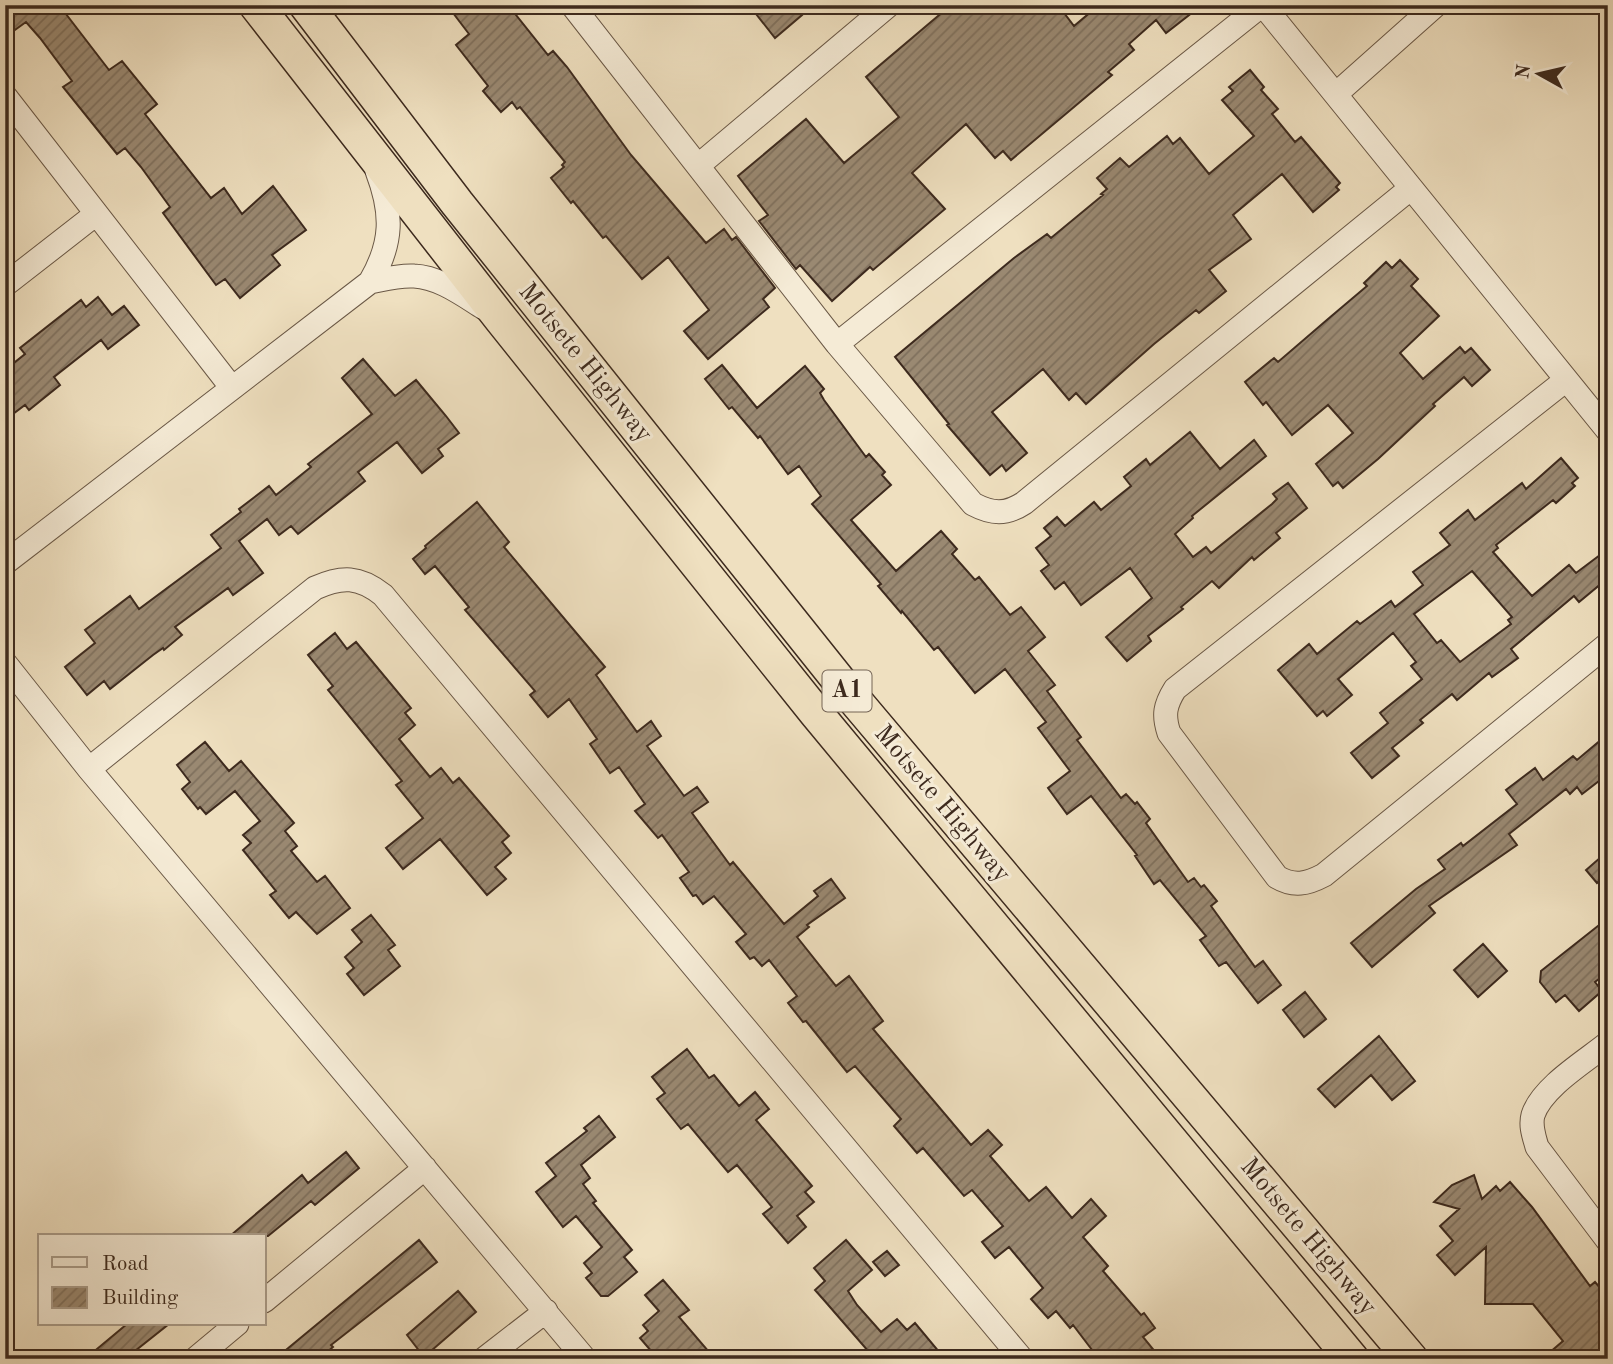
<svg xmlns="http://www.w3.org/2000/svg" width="1613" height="1364" font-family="'Old Standard TT',serif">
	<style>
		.building { fill: url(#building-hatch); stroke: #3d2a1e; stroke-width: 2; fill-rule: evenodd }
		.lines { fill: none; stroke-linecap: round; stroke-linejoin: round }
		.minor-casing { stroke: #6a5846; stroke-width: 25 }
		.highway-casing { stroke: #3d2a1e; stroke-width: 36 }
		.minor { stroke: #f5ebd6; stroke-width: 23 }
		.highway { stroke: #efe0c0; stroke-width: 33 }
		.labels { text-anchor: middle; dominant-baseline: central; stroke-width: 6; stroke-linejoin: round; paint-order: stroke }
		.shield { fill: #f5ebd6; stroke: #746455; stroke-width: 2 }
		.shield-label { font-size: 24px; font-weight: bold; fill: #3d2a1e }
		.street-label { font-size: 26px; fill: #3d2a1e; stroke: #f5ebd6 }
	</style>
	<defs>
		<pattern id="building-hatch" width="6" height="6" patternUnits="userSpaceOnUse" patternTransform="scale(1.75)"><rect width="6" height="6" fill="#9a8972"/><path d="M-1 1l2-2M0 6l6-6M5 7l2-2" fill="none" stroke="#7f705d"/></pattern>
	</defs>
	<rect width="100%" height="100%" fill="#efe0c0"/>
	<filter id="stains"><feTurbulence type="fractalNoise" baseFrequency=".00286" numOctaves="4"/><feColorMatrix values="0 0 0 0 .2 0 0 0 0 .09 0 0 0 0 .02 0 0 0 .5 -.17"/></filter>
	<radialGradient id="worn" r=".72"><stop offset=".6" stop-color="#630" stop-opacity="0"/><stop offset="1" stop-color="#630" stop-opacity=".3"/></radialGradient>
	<path class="building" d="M5,5h54l50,65 13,-9 35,43 -12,10 66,84 13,-10 18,26 31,-28 33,44 -34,25 8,10 -40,33 -15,-19 -9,6 -53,-72 7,-6 -29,-40 -16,-19 -8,6 -54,-67 9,-6 -32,-43 -14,-16 -21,15z
		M447,5h61l40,50 5,-4 14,16 64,88 75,88 18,-14 8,11 4,-3 39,51 -12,11 6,8 -61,52 -24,-28 25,-21 -41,-53 -26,22 -36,-43 -3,2 -30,-37 -2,2 -20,-25 13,-11 -2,-2 3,-3 -45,-55 -3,2 -5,-7 -11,10 -18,-21 5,-5 -32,-41 13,-11z
		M749,5h45l8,10 -27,23z
		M951,5h107l16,21 25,-21h103l-36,28 -10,-13 -27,24 5,6 -26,22 4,3 -101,85 -8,-9 -8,7 -29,-34 -54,49 33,36 -72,61 -3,-3 -38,34 -32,-36 -4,4 -37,-48 9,-6 -30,-39 68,-57 38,44 55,-46 -33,-40z
		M1250,70l14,17 -3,3 17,19 -6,5 23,28 6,-5 39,46 -4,4 3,3 -26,22 -31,-38 -49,41 18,24 -42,31 17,21 -27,22 -3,-3 -42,34 -68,60 -10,-11 -7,7 -26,-31 -51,43 35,41 -21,18 -4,-6 -12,10 -43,-50 2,-1 -54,-67 119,-99 33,-24 4,4 52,-43 -2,-1 6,-5 -10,-11 23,-20 9,9 38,-31 6,8 7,-6 29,36 45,-38 -32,-36 11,-9 -4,-4z
		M1400,260l18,19 -7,7 28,30 -39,37 23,26 37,-32 5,6 6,-5 19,22 -18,16 -8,-9 -31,27 2,2 -57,53 -35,29 -5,-6 -5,4 -17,-22 37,-31 -25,-28 -36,30 -26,-33 -3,3 -18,-23 29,-24 4,4 50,-43 39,-33 -3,-3 22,-21 6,6z
		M98,297l14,18 12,-9 15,19 -31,24 -7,-9 -47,37 6,8 -31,25 -4,-5 -20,15v-50l20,-16 -5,-6 61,-48 5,7z
		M363,359l32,37 21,-16 30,36 13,17 -21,16 5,7 -21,17 -25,-31 -39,30 7,9 -67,53 -7,-8 -12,9 -12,-16 -28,22 24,32 -30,22 -5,-7 -53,39 7,8 -18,15 -1,-2 -10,7 -43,34 -6,-8 -17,14 -22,-28 30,-24 -10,-13 45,-34 9,13 82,-61 -10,-13 30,-23 -2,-3 30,-23 7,9 35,-28 -3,-3 64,-50 -30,-36z
		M722,365l35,43 48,-42 19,23 -4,4 4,7 42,57 3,-3 16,18 -3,3 9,10 -40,35 45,51 45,-40 16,18 -5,5 23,26 4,-3 31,38 11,-8 24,30 -17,14 27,34 -8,6 34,46 -4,3 44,58 5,-4 9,10 2,-2 13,17 -4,4 42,59 6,-4 7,9 3,-2 13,16 -6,5 44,61 8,-6 18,24 -23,18 -32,-41 -7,4 -19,-26 6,-4 -46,-56 -6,4 -19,-28 2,-1 -46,-59 -24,18 -19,-26 22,-17 -32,-43 8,-6 -41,-53 -30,24 -37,-46 -4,3 -32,-39 -1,2 -23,-27 3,-2 -69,-80 9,-8 -22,-30 -11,8 -28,-38 -2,2 -26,-31 -3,2 -24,-30z
		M1190,432l30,37 34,-29 12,16 -74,60 1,2 -18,16 18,23 13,-10 5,6 61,-49 5,-5 -4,-5 15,-11 19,25 -31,25 4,5 -26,22 -2,-3 -33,31 -7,-7 -31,26 2,2 -35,27 3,5 -24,20 -21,-24 46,-39 -22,-30 -49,37 -17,-23 -9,7 -14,-18 8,-6 -13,-17 15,-12 -7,-8 13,-11 8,9 29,-24 7,8 30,-24 -7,-9 22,-18 4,6z
		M1561,458l17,20 -6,5 3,3 -19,17 -3,-3 -57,45 2,3 -5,4 39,44 37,-31 7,8 32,-24v29l-29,24 -5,-6 -63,53 7,9 -26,19 -3,-4 -32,27 -5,-6 -32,26 3,3 -31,25 7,8 -27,22 -21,-25 37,-30 -8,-10 42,-34 -11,-13 5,-4 -23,-29 -55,46 14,16 -25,21 -4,-5 -6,5 -39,-46 31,-26 8,10 40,-33 3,3 31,-23 4,6 28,-22 -10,-13 37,-27 -10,-12 28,-23 7,10 47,-37 4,6zM1472,571l40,46 -4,3 3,4 -51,38 -19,-22 -4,3 -23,-29z
		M477,502l32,40 -5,5 101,120 -9,8 41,57 14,-11 10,15 -14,10 37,50 13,-9 11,15 -16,11 38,52 3,-3 51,62 34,-28 -4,-5 17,-12 14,19 -38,27 2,2 -12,10 39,49 13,-10 34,45 -10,8 98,116 17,-15 14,15 -12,11 39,45 17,-14 26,31 19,-19 15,17 -23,21 25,29 -5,5 38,44 3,-2 11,15 -12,9 18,22h-62l-26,-34 -3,3 -14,-17 -8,7 -17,-19 12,-11 -34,-41 -14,11 -13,-16 21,-16 -31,-36 -8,6 -41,-48 -6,5 -23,-27 7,-7 -46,-53 -8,6 -41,-51 -3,1 -15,-19 9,-7 -28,-36 -7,6 -8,-9 -4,2 -14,-17 10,-8 -32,-38 -11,8 -7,-9 -3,1 -13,-18 9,-6 -27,-37 -4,3 -23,-27 10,-7 -26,-37 -9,6 -20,-29 7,-5 -28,-40 -21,18 -18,-22 5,-4 -70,-81 4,-3 -34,-41 -10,8 -12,-15 13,-11 -1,-2z
		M335,633l12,16 9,-7 55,66 -6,5 10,12 -16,14 31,38 11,-9 12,15 6,-5 50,58 -7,6 9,11 -16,14 11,12 -19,16 -47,-56 -37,30 -17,-21 37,-30 -27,-33 6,-4 -74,-91 5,-4 -25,-31z
		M1608,734v40l-26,20 -5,-7 -7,7 -4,-5 -57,45 8,11 -88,61 6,7 -63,54 -21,-24 65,-54 29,-20 -7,-9 23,-17 2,3 54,-42 -11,-14 29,-22 8,12 30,-24 4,4z
		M205,742l24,29 12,-10 53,62 -9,8 12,15 -6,5 26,31 8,-6 25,32 -33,26 -21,-22 -7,6 -19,-23 6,-4 -33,-41 8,-7 -8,-8 17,-14 -25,-30 -29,23 -6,-7 -2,2 -16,-20 8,-7 -13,-17z
		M1608,851v23l-11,9 -11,-13z
		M371,915l24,30 -7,5 12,16 -36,29 -17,-21 7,-6 -9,-11 17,-15 -10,-12z
		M1608,918v54l-13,10 7,9 -23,20 -14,-16 -9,7 -16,-20 1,-11z
		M1483,944l24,27 -29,26 -24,-27z
		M1305,992l21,27 -22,18 -21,-27z
		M1379,1036l36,45 -23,19 -21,-25 -36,32 -17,-18z
		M687,1049l22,29 5,-3 25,31 16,-14 14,17 -13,11 56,66 -7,6 9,10 -17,14 9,11 -18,16 -25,-29 9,-7 -35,-42 -9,7 -40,-48 -7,5 -24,-30 8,-6 -13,-16z
		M599,1116l16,21 -34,28 9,13 -7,6 13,17 -3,2 39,47 -8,7 13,15 -29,24h-7l-15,-18 6,-5 -8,-10 18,-16 -26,-31 -13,11 -27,-35 20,-16 -10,-13 41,-32 -3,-3z
		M346,1152l13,16 -44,37 -4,-4 -43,35h-38l72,-61 6,8z
		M1474,1175l8,24 14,-13 4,5 10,-9 22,25 58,79 5,-4 13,15v52l-12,10h-54l21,-18 -30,-37h-48l1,-57 -31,28 -18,-20 16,-14 -13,-15 19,-17 -25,-7 18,-17z
		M419,1240l18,22 -106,83 2,2 -14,12h-44z
		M846,1240l26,30 -24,21 9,14 24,27 16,-13 10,11 8,-7 30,36h-70l-52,-60 -8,-9 10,-9 -11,-13z
		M887,1251l12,14 -14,11 -12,-14z
		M663,1280l26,30 -10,7 36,42h-57l-18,-21 8,-7 -5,-6 16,-14 -14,-16z
		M458,1291l18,21 -52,45 -17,-22z
		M127,1324h42l-34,27 6,8h-56z"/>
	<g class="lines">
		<g class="minor-casing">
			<path id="minor" d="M572,5l265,339 136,160c19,10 33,11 51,-1l387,-315
				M1263,5l345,426
				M1336,94l100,-89
				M5,96l227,292
				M699,165l190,-160
				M370,282c15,-3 29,-7 44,-6 25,1 49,19 70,32
				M5,285l91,-71
				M837,344l425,-339
				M1566,380l-391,309c-10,16 -12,26 -6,44l108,144c17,10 30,7 47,-2l284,-231
				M5,563l365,-281c23,-39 23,-69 7,-111
				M5,663l84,106 496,590
				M89,769l226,-181c27,-12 44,-12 68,7l639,764
				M1608,1043c-22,18 -66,44 -75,72 -3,11 1,21 4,32l71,94
				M264,1301l161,-133
				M195,1359l42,-35
				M484,1359l62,-48"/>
		</g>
		<g class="highway-casing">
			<path id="highway" d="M256,5l245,314 315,394 536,646
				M306,5l151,198 391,489 563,667"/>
		</g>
		<use href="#minor" class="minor"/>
		<use href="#highway" class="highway"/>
	</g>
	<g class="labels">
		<rect class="shield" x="822.5" y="670.5" width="49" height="41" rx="5"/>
		<g class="shield-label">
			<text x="847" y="691">A1</text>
		</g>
		<g class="street-label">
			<text transform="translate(585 363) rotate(51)">Motsete Highway</text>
			<text transform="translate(942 804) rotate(50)">Motsete Highway</text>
			<text transform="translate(1308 1237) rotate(50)">Motsete Highway</text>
		</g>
	</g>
	<rect width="1613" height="1364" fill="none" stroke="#efe0c0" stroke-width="28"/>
	<rect x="7" y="7" width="1599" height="1350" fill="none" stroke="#3d2a1e" stroke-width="3.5"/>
	<rect x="14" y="14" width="1585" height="1336" fill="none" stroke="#3d2a1e" stroke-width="2"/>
	<rect x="38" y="1234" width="228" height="91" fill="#f5ebd6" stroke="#ab9e8c" stroke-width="2"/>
	<rect x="52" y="1257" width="35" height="10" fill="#f5ebd6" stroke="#ab9e8c" stroke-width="2"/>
	<text x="102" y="1270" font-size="21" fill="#3d2a1e">Road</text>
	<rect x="52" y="1287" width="35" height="21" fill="url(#building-hatch)" stroke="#ab9e8c" stroke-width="2"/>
	<text x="102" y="1304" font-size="21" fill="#3d2a1e">Building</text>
	<g transform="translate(1539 74) rotate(278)" stroke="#f5ebd6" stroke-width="5" paint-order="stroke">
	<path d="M0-5L12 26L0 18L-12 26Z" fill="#3d2a1e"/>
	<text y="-10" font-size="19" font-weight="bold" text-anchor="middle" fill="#3d2a1e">N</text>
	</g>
	<rect width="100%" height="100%" filter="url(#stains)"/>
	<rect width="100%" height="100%" fill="url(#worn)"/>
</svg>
